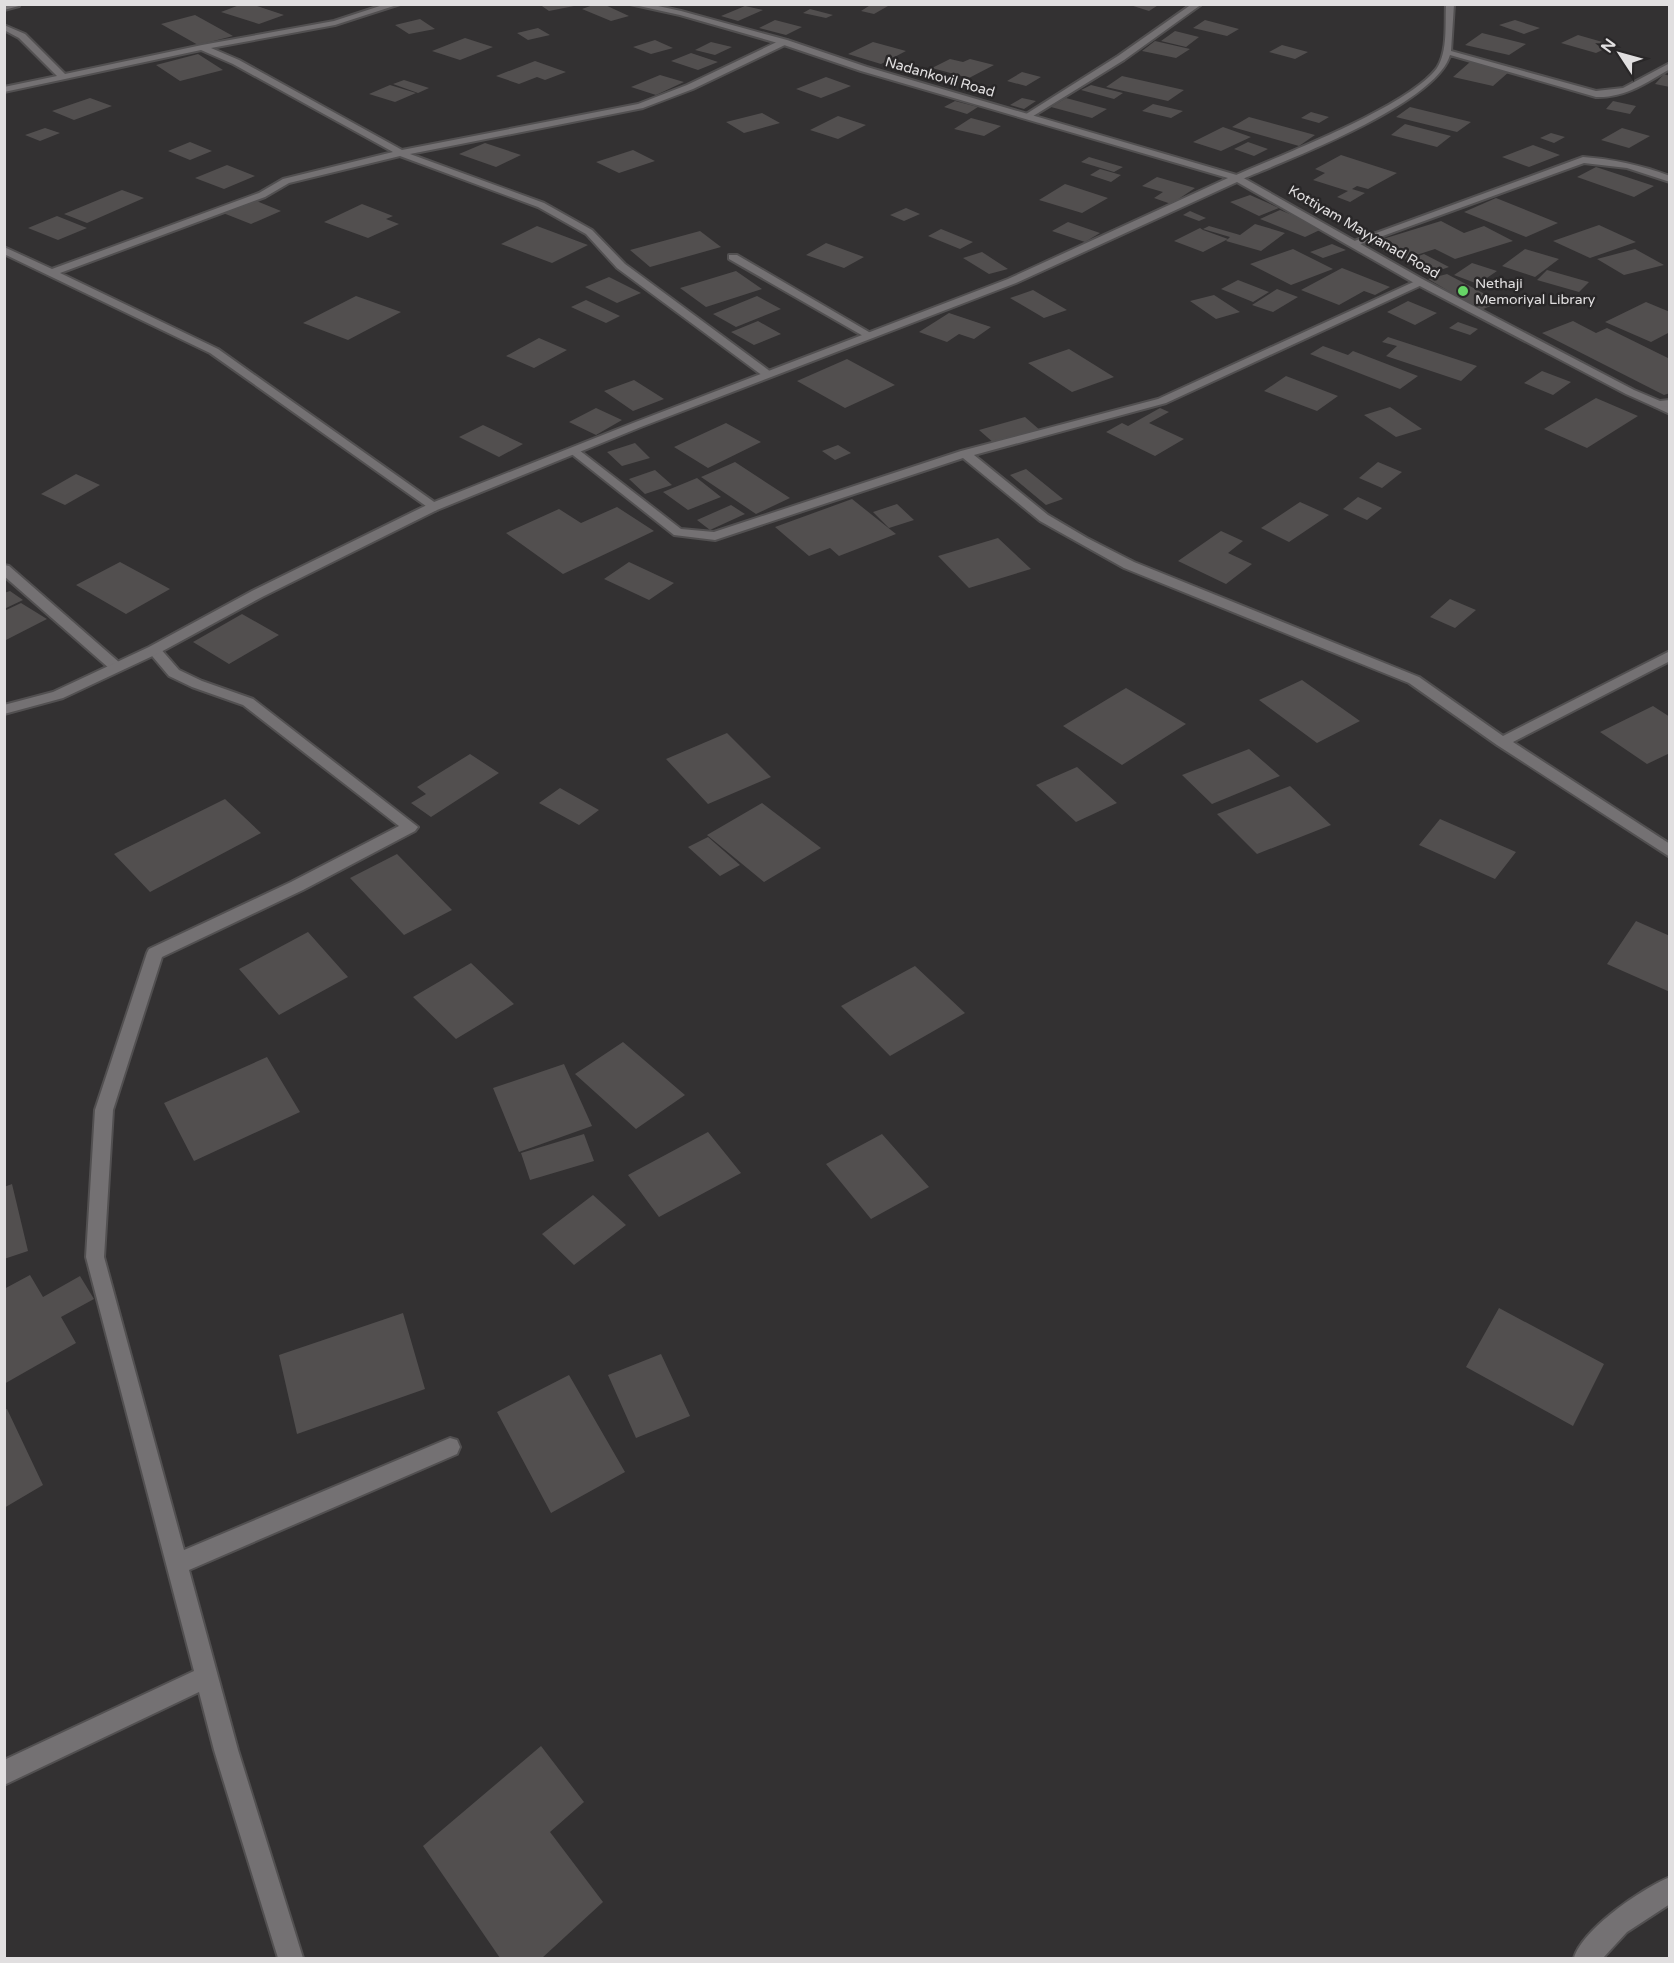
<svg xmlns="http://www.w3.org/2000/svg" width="1674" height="1963" font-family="'Varela Round',sans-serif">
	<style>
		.building { fill: #524f4f }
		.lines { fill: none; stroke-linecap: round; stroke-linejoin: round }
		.minor-casing { stroke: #525051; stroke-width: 4 }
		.tertiary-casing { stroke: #525051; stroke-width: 4 }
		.minor { fill: #747173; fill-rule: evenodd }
		.tertiary { fill: #747173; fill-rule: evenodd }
		.poi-dot { fill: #66d466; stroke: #292728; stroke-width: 2 }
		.labels { text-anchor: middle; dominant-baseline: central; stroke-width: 5; stroke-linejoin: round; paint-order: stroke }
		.far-street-label { font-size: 14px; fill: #e1dfe0; stroke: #292728 }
		.far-poi-label { font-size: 14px; fill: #e1dfe0; stroke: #292728; text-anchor: start }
	</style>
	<rect width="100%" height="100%" fill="#333132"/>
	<path class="building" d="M242,4h9l33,11 -25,9 -38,-12z
		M539,4h35v2l-25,5z
		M596,4h7l26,12 -18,5 -29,-12z
		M872,4h8l8,2 -14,8 -13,-3z
		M1127,4h33l-11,7z
		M745,6l18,4 -25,11 -17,-5z
		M810,9l23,6 -7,3 -23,-5z
		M195,15l38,21 -35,9 -37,-21z
		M420,19l15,10 -26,5 -14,-9z
		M775,20l27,7 -16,8 -27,-7z
		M1205,20l34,9 -12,7 -34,-8z
		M1515,20l25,8 -16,6 -25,-9z
		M538,28l12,7 -22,5 -11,-7z
		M1175,31l24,6 -13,10 -25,-6z
		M1482,33l44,11 -17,11 -44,-10z
		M1578,35l35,10 -17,8 -35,-10z
		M465,38l28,9 -33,13 -28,-9z
		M655,40l18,8 -22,6 -18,-7z
		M1155,41l35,8 -14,9 -34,-7z
		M711,42l21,5 -17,8 -20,-5z
		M873,42l33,9 -25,13 -33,-10z
		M1282,45l26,7 -13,7 -26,-7z
		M691,53l27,9 -20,8 -27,-9z
		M198,54l25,16 -43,11 -24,-16z
		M950,59l13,3 7,-3 24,6 -25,13 -37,-10z
		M535,61l31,11 -21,8 -8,-3 -18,7 -23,-8z
		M1470,62l40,9 -17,15 -40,-9z
		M1022,72l19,5 -15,9 -19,-5z
		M1664,74l6,2v11l-15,-3z
		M660,75l24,7 -28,13 -25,-8z
		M1122,76l62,14 -16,11 -62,-14z
		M826,77l25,9 -30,12 -25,-9z
		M404,80l25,8 -11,5 -25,-9z
		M390,85l26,8 -21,9 -26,-8z
		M1091,85l32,8 -9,6 -33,-9z
		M90,98l22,8 -38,14 -22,-9z
		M1022,98l14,3 -12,8 -14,-4z
		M1066,98l41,11 -15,9 -41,-11z
		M955,101l23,6 -11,7 -23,-7z
		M1613,101l23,5 -6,8 -24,-5z
		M1153,104l30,7 -12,7 -29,-7z
		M1410,107l61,15 -14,10 -61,-15z
		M1311,112l18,5 -10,6 -18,-5z
		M762,113l18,10 -36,10 -18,-11z
		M838,116l28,9 -28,14 -28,-9z
		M1249,117l66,18 -16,11 -67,-19z
		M971,118l30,8 -17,10 -30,-7z
		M1405,124l46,12 -14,11 -46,-12z
		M1223,127l28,10 -30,14 -28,-9z
		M45,128l15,5 -20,8 -15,-6z
		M1622,128l28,8 -21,12 -28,-8z
		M1551,133l14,4 -11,6 -14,-5z
		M190,142l22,9 -22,9 -22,-9z
		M1248,142l20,7 -14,7 -20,-7z
		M485,143l36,12 -25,12 -37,-13z
		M1533,145l27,10 -31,12 -27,-10z
		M633,150l22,11 -36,12 -23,-11z
		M1341,155l56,18 -29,16 -11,-3 -5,3 13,4 -15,9 -13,-5 11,-6 -35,-11 12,-7 -10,-4z
		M1089,157l34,10 -9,5 -33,-10z
		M227,165l28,11 -31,13 -29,-11z
		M1596,167l58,19 -20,11 -57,-20z
		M1100,169l21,6 -10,7 -21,-7z
		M1157,177l38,11 -24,16 -17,-6 9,-6 -21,-6z
		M1065,184l43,14 -26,15 -43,-13z
		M122,190l22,8 -57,25 -23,-9z
		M1250,195l29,13 -20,8 -29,-14z
		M1496,198l62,25 -32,14 -62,-25z
		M254,200l27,11 -30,13 -28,-11z
		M362,204l31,12 -7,3 13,5 -31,14 -44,-16z
		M906,208l14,6 -16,7 -14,-6z
		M1280,210l44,18 -19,9 -45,-18z
		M1190,211l16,7 -7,3 -16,-6z
		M57,216l30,12 -29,12 -30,-12z
		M1441,221l23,12 20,-7 29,15 -58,18 -20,-10 -34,11 -31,-17z
		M1068,222l32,11 -15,9 -33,-11z
		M1255,224l30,9 -24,18 -35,-10 4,-4 -27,-8 6,-3 31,9z
		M1599,225l37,17 -46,16 -37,-17z
		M537,226l51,19 -36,18 -51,-19z
		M1200,228l3,2 25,9 -25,13 -29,-11z
		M941,229l32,13 -13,7 -32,-13z
		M700,231l21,16 -71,20 -20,-17z
		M826,243l38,14 -20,11 -38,-13z
		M1332,244l14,6 -23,8 -13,-6z
		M1293,249l40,20 -42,16 -41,-21z
		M1525,249l34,10 -24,18 -33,-11z
		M1635,249l29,16 -40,10 -27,-16z
		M982,252l26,17 -19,5 -26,-16z
		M1424,254l25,13 -20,7 -24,-13z
		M1472,263l25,8 -19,13 -24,-9z
		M1342,268l48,19 -15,8 -11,-4 -25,14 -38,-15z
		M1547,270l42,12 -10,10 -42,-12z
		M736,271l26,18 -56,18 -26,-19z
		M1447,274l53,28 -19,8 -53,-31z
		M609,277l32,16 -24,10 -32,-16z
		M1238,280l31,12 -16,10 -32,-13z
		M1277,289l21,8 -25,15 -21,-7z
		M1033,290l34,20 -23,8 -34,-20z
		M1214,295l26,17 -24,7 -26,-18z
		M356,296l45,16 -53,28 -45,-17z
		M757,296l24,13 -45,18 -23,-13z
		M586,300l34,16 -14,7 -35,-16z
		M1408,301l29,12 -22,12 -28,-13z
		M1646,302l24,10v20l-19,10 -46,-20z
		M949,313l42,14 -17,12 -15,-5 -12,8 -28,-10z
		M758,321l23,13 -27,11 -23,-13z
		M1573,321l23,12 11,-5 63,31v34l-6,2 -122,-62z
		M1458,322l20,7 -8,6 -21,-7z
		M1388,337l89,29 -16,15 -75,-25 11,-10 -15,-4z
		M539,338l28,12 -33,18 -28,-12z
		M1323,346l25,9 5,-4 65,25 -18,13 -90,-35z
		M1069,349l45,28 -42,15 -44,-29z
		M847,359l48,26 -50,23 -48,-27z
		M1542,371l29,11 -18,13 -29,-12z
		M1286,376l52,20 -21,15 -53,-20z
		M634,380l30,19 -31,12 -29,-20z
		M1596,398l42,18 -51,32 -43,-19z
		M1390,407l32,22 -26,8 -32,-22z
		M596,408l26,12 -26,15 -27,-13z
		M1160,408l9,4 -20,11 35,16 -29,17 -49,-24 16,-9 6,3z
		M1025,417l16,14 -46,13 -16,-14z
		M726,423l35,19 -53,26 -34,-21z
		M483,425l40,19 -24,13 -40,-20z
		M635,443l15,15 -28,8 -15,-14z
		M838,445l13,8 -16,7 -13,-9z
		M735,462l55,36 -34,16 -55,-37z
		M1378,462l24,10 -20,16 -23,-10z
		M1026,469l37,30 -17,6 -36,-30z
		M655,470l17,15 -27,9 -16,-15z
		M76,474l24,11 -35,20 -24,-11z
		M697,478l24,19 -33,13 -25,-18z
		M1358,497l24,11 -15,12 -24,-11z
		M852,499l44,35 -57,22 -9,-8 -21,8 -34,-29z
		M1300,502l29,13 -40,27 -28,-14z
		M897,504l17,16 -25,8 -16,-16z
		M731,505l14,9 -35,16 -13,-10z
		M617,507l37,24 -91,43 -57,-41 53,-24 22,14z
		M1221,531l22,10 -15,12 24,11 -26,20 -48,-23z
		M998,538l33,31 -62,19 -31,-32z
		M120,562l50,27 -44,25 -50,-29z
		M629,562l45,21 -25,17 -45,-21z
		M10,591l13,9 -19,9v-16z
		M1450,599l26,11 -21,18 -25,-11z
		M21,603l26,16 -43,22v-30z
		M242,614l37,21 -50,29 -36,-22z
		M1302,680l58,41 -43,22 -58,-43z
		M1126,688l60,36 -64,41 -59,-39z
		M1653,706l17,11v36l-23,11 -47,-32z
		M727,733l44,44 -63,27 -42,-45z
		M1249,749l31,27 -68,28 -30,-29z
		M470,754l29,19 -68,44 -20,-14 15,-9 -9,-7z
		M1077,767l40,36 -41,19 -40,-37z
		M1290,786l41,39 -74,29 -40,-40z
		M560,788l39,22 -20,15 -40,-22z
		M225,799l36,34 -111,59 -36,-38z
		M762,803l59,45 -57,34 -57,-47z
		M1440,819l76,33 -21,27 -76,-34z
		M708,837l32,28 -20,11 -32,-29z
		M397,854l55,56 -48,25 -54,-57z
		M1636,921l34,15v56l-63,-28z
		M308,932l40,45 -69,38 -40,-46z
		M471,963l43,41 -58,35 -43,-42z
		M915,966l50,47 -75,43 -49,-50z
		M623,1042l62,53 -49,34 -61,-55z
		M267,1057l33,55 -106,49 -30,-58z
		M564,1064l28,62 -73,26 -26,-64z
		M708,1132l33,41 -82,44 -31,-42z
		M584,1134l10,27 -64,19 -9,-27z
		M882,1134l47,53 -58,32 -45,-55z
		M12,1184l16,67 -24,8v-72z
		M593,1195l33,30 -52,40 -32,-31z
		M30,1275l13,22 37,-21 14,23 -33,18 15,26 -72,41v-95z
		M1499,1308l105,56 -31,62 -107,-59z
		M403,1313l22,76 -128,45 -18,-79z
		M661,1354l29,62 -54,22 -28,-63z
		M569,1375l56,97 -74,41 -54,-101z
		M7,1409l36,76 -39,23v-98z
		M541,1746l43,56 -34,30 53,70 -61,56h-42l-77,-112z"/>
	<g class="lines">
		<g class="minor-casing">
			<path id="minor" d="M20,4l-1,2 -15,4v-5z
				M386,4h14l-65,21 -124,23 28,12 163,90 236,-46 49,-19 94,-45h6v4l-94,45 -50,19 -233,46 134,49 48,27 33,34 146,108v4h-8l-146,-108 -31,-34 -48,-27 -138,-51 -111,27 -24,14 -205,76 158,76 219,155v6l-4,1 -223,-158 -206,-99v-7l48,22 207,-76 24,-14 110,-27 -160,-88 -32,-14 -197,42v-5l53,-11 -38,-38 -15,-8v-5l21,9 40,40 137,-29 132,-24z
				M1192,4h10l-78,56 -94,58 -7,-2 95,-60z
				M1446,4h8l-3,47 145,40 27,-3 47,-25v6c-24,14 -45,29 -74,28l-146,-42c-14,49 -163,105 -210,125h-6v-4c47,-21 174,-69 203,-108 11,-17 8,-44 9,-64z
				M1583,157c30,2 58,8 87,19v6l-43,-14 -43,-5 -226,82 -9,-2z
				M729,255h8l137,80 -5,3 -4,-1 -136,-78z
				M1420,279l4,1v4l-258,119 -192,52 74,60 39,23 47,24 285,115 84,59 167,-85v10l-157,81 157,102v13l-173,-112 -88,-62 -285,-115 -84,-47 -77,-63 -248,82 -41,-5 -105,-83 2,-2h8l102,79 33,3 247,-81 197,-52z
				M1659,402l11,4v8l-15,-7v-4z
				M4,565l5,1 111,97 2,3 -2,3h-10l-106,-93z
				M154,646l5,1 20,23 23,11 51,18 165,128 -3,4 -112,59 -141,67 -49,153 -9,147 80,293 266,-112 7,2 3,7 -3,7 -268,116 49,180 65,208h-25l-64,-208 -15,-58 -195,93v-25l190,-89 -108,-414 9,-147 52,-157 2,-4 142,-67 108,-56 -156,-121 -51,-18 -23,-11 -22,-26z
				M1670,1877v27l-43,28 -24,26h-29c9,-29 67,-69 96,-81z"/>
		</g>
		<g class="tertiary-casing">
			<path id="tertiary" d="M630,4h19l32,7 106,29 80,27 373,109 184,104 210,110 26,11 10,-1v6l-15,1 -29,-13 -210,-110 -179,-102 -221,101 -375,144 -204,83 -175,87 -103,56 -96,45 -59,16v-9l49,-13 96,-45 103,-56 177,-87 204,-81 375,-144 220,-101 -367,-107 -80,-27 -101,-29z"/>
		</g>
		<use href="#minor" class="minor"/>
		<use href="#tertiary" class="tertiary"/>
	</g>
	<circle class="poi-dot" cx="1463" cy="291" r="6"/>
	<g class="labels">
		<g class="far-street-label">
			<text transform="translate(940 77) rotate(16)">Nadankovil Road</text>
			<text transform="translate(1364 232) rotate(30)">Kottiyam Mayyanad Road</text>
		</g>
		<g class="far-poi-label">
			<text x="1475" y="283">Nethaji<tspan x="1475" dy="16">Memoriyal Library</tspan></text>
		</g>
	</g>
	<rect width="1674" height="1963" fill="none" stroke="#e1dfe0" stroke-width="12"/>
	<g transform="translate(1620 54) rotate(306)" stroke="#292728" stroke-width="4.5" paint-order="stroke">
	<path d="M0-4.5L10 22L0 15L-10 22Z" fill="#e1dfe0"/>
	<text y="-9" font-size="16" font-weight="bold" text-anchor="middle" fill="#e1dfe0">N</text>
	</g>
</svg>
